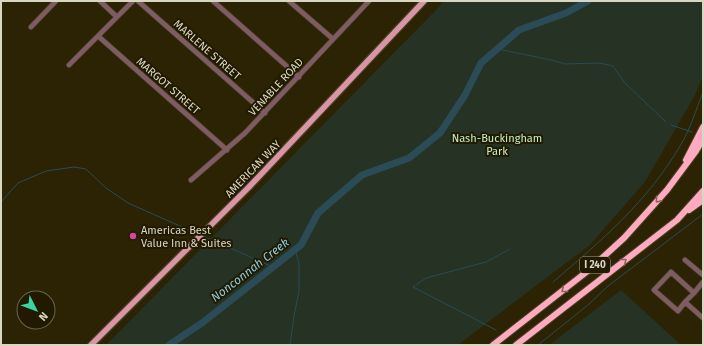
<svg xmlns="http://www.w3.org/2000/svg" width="704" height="346" font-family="'Fira Sans',sans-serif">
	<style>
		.green { fill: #253224 }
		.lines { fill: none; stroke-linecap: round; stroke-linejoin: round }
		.stream { stroke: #2b4b57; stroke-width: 1 }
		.river { stroke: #2b4b57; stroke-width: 7 }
		.minor-casing { stroke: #474023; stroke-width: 6 }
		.major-casing { stroke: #474023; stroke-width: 8 }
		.highway-casing { stroke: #474023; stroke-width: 8 }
		.minor { stroke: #7f5c64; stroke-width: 4.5 }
		.major { stroke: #da94a5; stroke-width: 5.5 }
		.highway { stroke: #ffaabf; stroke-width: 6 }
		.oneway { stroke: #906260 }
		.hotel-dot { fill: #d1479c; stroke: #211a00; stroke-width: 1.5 }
		.labels { text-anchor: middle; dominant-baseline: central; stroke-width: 4; stroke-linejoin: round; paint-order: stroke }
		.shield { fill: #211a00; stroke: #a29e89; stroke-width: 1 }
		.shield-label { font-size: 10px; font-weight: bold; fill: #dad6c4 }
		.street-label { font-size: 11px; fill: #dad6c4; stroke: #211a00 }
		.park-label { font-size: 11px; fill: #c7f0c4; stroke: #211a00 }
		.poi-label { font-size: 11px; fill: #dad6c4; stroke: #211a00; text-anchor: start }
		.water-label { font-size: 12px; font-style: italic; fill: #8bcae2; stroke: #211a00 }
	</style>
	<rect width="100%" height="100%" fill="#2b2304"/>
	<path class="green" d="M443,1h260v75l-8,19 -50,87 -55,63 -132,100h-352l332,-337z
		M621,290l60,55h-132z"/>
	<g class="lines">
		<path class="stream" d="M498,49l53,11 14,4 35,-1 13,3 11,16 42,40
			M671,125l21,7
			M1,202l17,-19 28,-12 28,-4 12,2 20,19 22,15 70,31
			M203,236l70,31
			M553,282c48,-41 95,-81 127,-136 10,-16 16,-36 23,-54
			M496,330l-83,-43 13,-9 60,-16 24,-13
			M290,345l4,-29 5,-25v-27l-4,-15
			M538,345l50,-40 20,-19 95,-72"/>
		<path class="river" d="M169,345l33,-22 99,-78 17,-32 44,-38 47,-17 31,-25 25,-38 16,-32 38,-33 47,-17 22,-12"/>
		<g class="minor-casing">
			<path id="minor" d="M100,1l17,16
				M138,1l127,112
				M213,1l86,76
				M289,1l44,38
				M31,27l25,-26
				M98,36l129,114
				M69,65l64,-64
				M191,180l54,-47 124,-132
				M685,260l18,15
				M694,293l9,-11
				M685,302l9,-9 -23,-21 -17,18 24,21 7,-9 18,16"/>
		</g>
		<g class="major-casing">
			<path id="major" d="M91,345l158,-158 175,-186"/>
		</g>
		<g class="highway-casing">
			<path id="highway" d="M686,160l17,-33
				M689,210l14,-10
				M493,345l96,-75 35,-32 43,-48 29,-39 7,-12
				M516,345l161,-125 26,-29"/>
		</g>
		<use href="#minor" class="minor"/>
		<use href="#major" class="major"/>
		<use href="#highway" class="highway"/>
	</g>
	<defs><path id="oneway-chevron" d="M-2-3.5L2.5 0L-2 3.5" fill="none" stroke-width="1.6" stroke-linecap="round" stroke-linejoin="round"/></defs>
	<g class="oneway">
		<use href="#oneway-chevron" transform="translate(658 200) rotate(130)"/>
		<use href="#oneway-chevron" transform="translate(624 261) rotate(-38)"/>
		<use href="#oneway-chevron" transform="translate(564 290) rotate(142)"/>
	</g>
	<circle class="hotel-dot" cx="133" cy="236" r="4"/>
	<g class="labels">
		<rect class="shield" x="580" y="257" width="30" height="16" rx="3"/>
		<g class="shield-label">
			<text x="595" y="265">I 240</text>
		</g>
		<g class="street-label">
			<text transform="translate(207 50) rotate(41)">MARLENE STREET</text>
			<text transform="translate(168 86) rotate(41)">MARGOT STREET</text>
			<text transform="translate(276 87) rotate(-47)">VENABLE ROAD</text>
			<text transform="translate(253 169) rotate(-46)">AMERICAN WAY</text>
		</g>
		<g class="park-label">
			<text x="497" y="138">Nash-Buckingham<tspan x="497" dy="13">Park</tspan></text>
		</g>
		<g class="poi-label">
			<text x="141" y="230">Americas Best<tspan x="141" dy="13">Value Inn &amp; Suites</tspan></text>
		</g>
		<g class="water-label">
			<text transform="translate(250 270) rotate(-38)">Nonconnah Creek</text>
		</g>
	</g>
	<rect width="704" height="346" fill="none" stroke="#dad6c4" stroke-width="4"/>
	<g transform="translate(36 310) rotate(132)"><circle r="19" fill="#211a00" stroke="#6b654e"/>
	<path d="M0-3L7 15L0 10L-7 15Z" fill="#3bd4a4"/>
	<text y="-6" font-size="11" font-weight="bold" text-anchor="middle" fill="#dad6c4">N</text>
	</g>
</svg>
